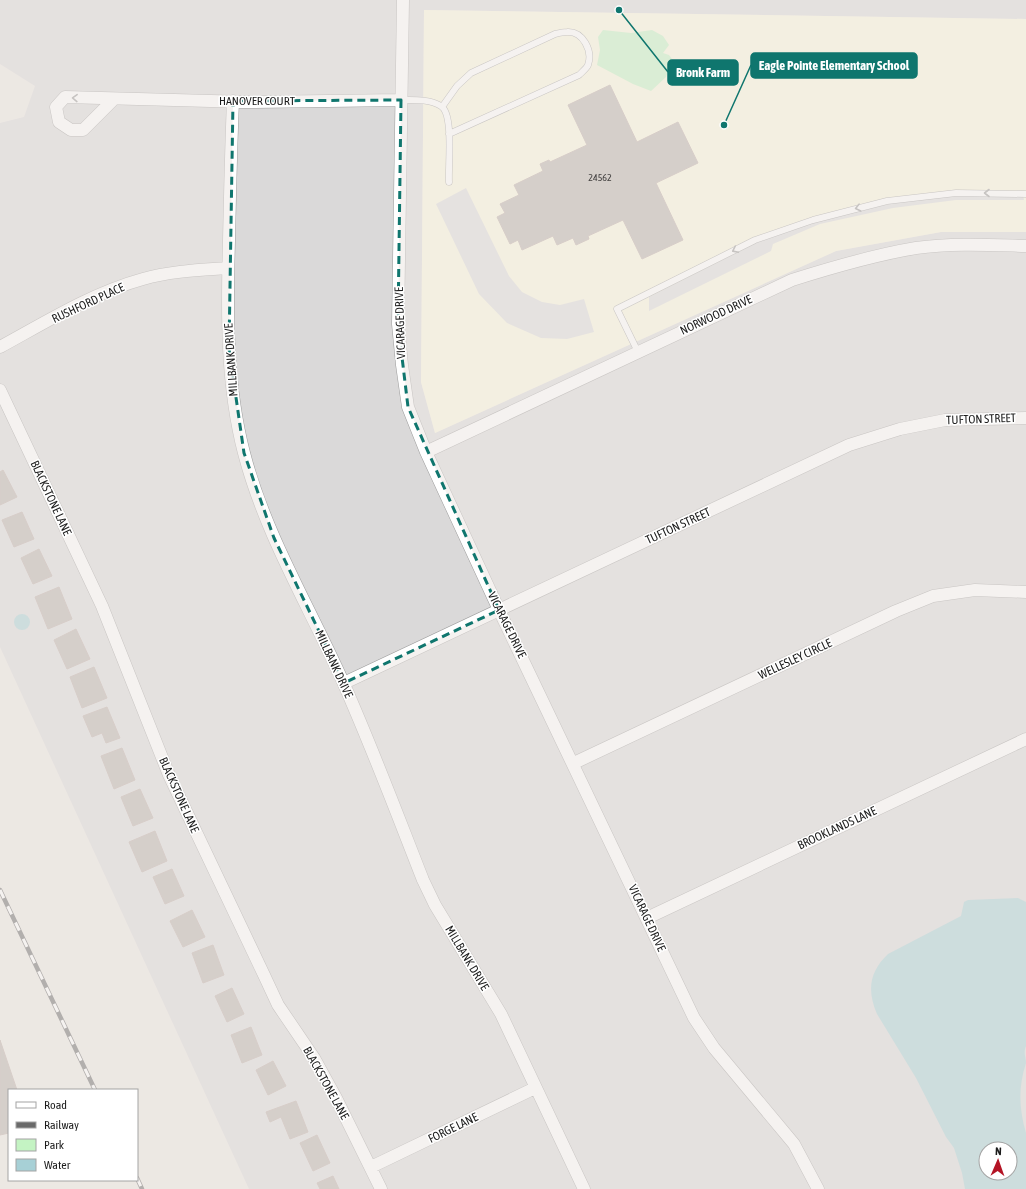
<svg xmlns="http://www.w3.org/2000/svg" width="1026" height="1189" font-family="'Asap Condensed',sans-serif">
	<style>
		.residential { fill: #dad9d9; fill-rule: evenodd }
		.education { fill: #fbf8dd }
		.park { fill: #c4f3c3 }
		.parking { fill: #dcdcdc }
		.water { fill: #a7d0d6; fill-rule: evenodd }
		.building { fill: #b9b1ac; stroke: #bcaea7 }
		.lines { fill: none; stroke-linecap: round; stroke-linejoin: round }
		.service-casing { stroke: #9d9d9d; stroke-width: 7 }
		.minor-casing { stroke: #9d9d9d; stroke-width: 13 }
		.service { stroke: #fff; stroke-width: 6 }
		.minor { stroke: #fff; stroke-width: 12 }
		.rail-casing { stroke: #6a6a6a; stroke-width: 4.5 }
		.rail { stroke: #fff; stroke-width: 3; stroke-dasharray: 9; stroke-linecap: butt }
		.oneway { stroke: #999 }
		.marked { fill: none; stroke: #0f766e; stroke-width: 3; stroke-dasharray: 8 5; stroke-linejoin: round }
		.labels { text-anchor: middle; dominant-baseline: central; stroke-width: 3; stroke-linejoin: round; paint-order: stroke }
		.number-label { font-size: 10px; fill: #434140 }
		.street-label { font-size: 12px; fill: #1c1c1c; stroke: #fff }
		.leader { fill: none; stroke: #0f766e; stroke-width: 1.5 }
		.callout-dot { fill: #0f766e; stroke: #fff; stroke-width: 1.5 }
		.callout { fill: #0f766e; stroke: #0f766e; stroke-width: 1.5 }
		.callout-label { font-size: 13px; text-anchor: middle; font-weight: bold; fill: #fff }
	</style>
	<rect width="100%" height="100%" fill="#ece8e3"/>
	<path class="residential" d="M0,0h1026v19l-602,-9 -3,372 14,51 401,-182 105,-19h85v957h-777l-249,-542v-524l24,-6 11,-31 -35,-22zM986,1149h24v24h-24z"/>
	<path class="education" d="M424,10l602,9v213h-85l-105,19 -401,182 -14,-51z"/>
	<path class="park" d="M603,30l28,3 21,-3 11,6 6,9 -6,8 6,2 3,4 -6,18 -15,14 -18,-7 -36,-19 3,-15 -2,-13z"/>
	<path class="parking" d="M466,188l43,88 13,16 20,10 18,3 24,-6 10,33 -27,7 -26,-1 -34,-15 -28,-29 -43,-90z
		M1023,195l1,5h-68l-63,8 -73,16 -47,20 -2,7 -122,60v-14l109,-55 62,-22 73,-17 63,-7z"/>
	<path class="water" d="M14 622a8 8 0 1 1 16 0a8 8 0 1 1-16 0Z
		M1018,898l8,4v144c-3,7 0,11 0,17 -8,25 -7,45 0,70 0,10 0,43 0,56h-61l-3,-16 -8,-25 -8,-11 -30,-59 -39,-64c-10,-23 -8,-42 11,-60l73,-38 3,-14 4,-2zM986,1149h24v24h-24z"/>
	<path class="building" d="M610,85l27,57 41,-20 20,41 -42,20 27,57 -41,19 -19,-39 -35,16 1,3 -13,6 -3,-7 -16,7 -4,-9 -31,14 -4,-10 -8,4 -13,-27 8,-4 -5,-9 19,-9 -5,-10 29,-14 -3,-7 9,-4 1,2 37,-17 -19,-40z
		M3,470l14,27 -17,8v-33z
		M22,512l12,27 -20,8 -12,-27z
		M39,549l13,27 -19,8 -12,-26z
		M59,587l13,32 -24,10 -13,-32z
		M76,629l14,30 -23,10 -13,-29z
		M94,667l13,31 -25,10 -12,-31z
		M107,707l13,31 -14,5 -4,-10 -10,4 -9,-21z
		M122,748l13,32 -21,9 -13,-33z
		M140,789l13,29 -20,8 -12,-29z
		M155,831l12,30 -25,11 -13,-30z
		M172,869l12,27 -19,8 -12,-27z
		M192,910l13,27 -22,10 -13,-26z
		M213,945l11,30 -21,8 -11,-30z
		M232,988l12,26 -17,8 -12,-26z
		M251,1027l11,28 -20,8 -11,-28z
		M0,1040l17,50h-8v43l-9,2z
		M273,1061l13,25 -18,9 -12,-25z
		M296,1101l12,31 -18,7 -9,-22 -11,5 -4,-10z
		M317,1135l13,28 -17,8 -13,-28z
		M333,1176l6,13h-19l-3,-6z"/>
	<g class="lines">
		<g class="service-casing">
			<path id="service" d="M401,100c14,0 28,-1 40,6 13,8 7,60 8,76
				M442,107l15,-21 14,-13 84,-39c4,-1 8,-2 12,-2 16,-1 26,19 21,33 -1,3 -6,7 -9,10l-130,59
				M638,352l-21,-43 138,-69 58,-20 74,-19 69,-8 70,1"/>
		</g>
		<g class="minor-casing">
			<path id="minor" d="M403,0l-5,324 4,41 6,42 18,45 73,158 195,408 20,30 80,96 24,45
				M114,99l-31,31h-12l-12,-8 -3,-15 9,-10 182,5 154,-2
				M233,101c-2,47 -3,93 -4,140 -2,70 -3,143 15,212 21,81 65,153 99,229 29,65 54,132 80,198l12,25 66,109 83,175
				M0,347c46,-25 92,-54 143,-68 28,-8 57,-9 85,-11
				M0,390l102,216 67,169 95,200 14,30 36,53 22,40 45,91
				M426,452l366,-172c41,-13 82,-25 124,-32 36,-5 74,-3 110,-2
				M344,683l505,-238 51,-16 45,-9 81,-2
				M574,763l322,-152 37,-15 42,-6 51,2
				M647,918l379,-179
				M371,1167l164,-79"/>
		</g>
		<use href="#service" class="service"/>
		<use href="#minor" class="minor"/>
		<g class="rail-casing">
			<path id="rail" d="M0,890l95,200
				M137,1178l5,11"/>
		</g>
		<use href="#rail" class="rail"/>
	</g>
	<defs><path id="oneway-chevron" d="M-2-3.5L2.5 0L-2 3.5" fill="none" stroke-width="1.6" stroke-linecap="round" stroke-linejoin="round"/></defs>
	<g class="oneway">
		<use href="#oneway-chevron" transform="translate(75 98) rotate(-178)"/>
		<use href="#oneway-chevron" transform="translate(987 193) rotate(-180)"/>
		<use href="#oneway-chevron" transform="translate(858 208) rotate(166)"/>
		<use href="#oneway-chevron" transform="translate(735 250) rotate(154)"/>
	</g>
	<path d="M0 0H1026V1189H0ZM401,100l-3,224 10,83 91,203 -155,73 -70,-145 -30,-85 -15,-104 4,-248z" fill="#ece8e3" fill-opacity=".55" fill-rule="evenodd"/>
	<path class="marked" d="M401,100l-3,224 10,83 91,203 -155,73 -70,-145 -30,-85 -15,-104 4,-248z"/>
	<g class="labels">
		<g class="number-label">
			<text x="600" y="177">24562</text>
		</g>
		<g class="street-label">
			<text x="257" y="101">HANOVER COURT</text>
			<text transform="translate(88 303) rotate(-25)">RUSHFORD PLACE</text>
			<text transform="translate(716 315) rotate(-25)">NORWOOD DRIVE</text>
			<text transform="translate(400 323) rotate(-92)">VICARAGE DRIVE</text>
			<text transform="translate(231 360) rotate(-94)">MILLBANK DRIVE</text>
			<text transform="translate(981 419) rotate(-2)">TUFTON STREET</text>
			<text transform="translate(51 498) rotate(65)">BLACKSTONE LANE</text>
			<text transform="translate(678 526) rotate(-25)">TUFTON STREET</text>
			<text transform="translate(507 625) rotate(64)">VICARAGE DRIVE</text>
			<text transform="translate(795 659) rotate(-25)">WELLESLEY CIRCLE</text>
			<text transform="translate(334 664) rotate(65)">MILLBANK DRIVE</text>
			<text transform="translate(179 795) rotate(66)">BLACKSTONE LANE</text>
			<text transform="translate(837 828) rotate(-25)">BROOKLANDS LANE</text>
			<text transform="translate(647 918) rotate(65)">VICARAGE DRIVE</text>
			<text transform="translate(467 958) rotate(59)">MILLBANK DRIVE</text>
			<text transform="translate(326 1083) rotate(61)">BLACKSTONE LANE</text>
			<text transform="translate(453 1128) rotate(-26)">FORGE LANE</text>
		</g>
	</g>
	<path class="leader" d="M724 125L751 65M619 10L668 72"/>
	<g class="callout-dot">
		<circle cx="724" cy="125" r="4"/>
		<circle cx="619" cy="10" r="4"/>
	</g>
	<g class="callout">
		<rect x="751" y="53" width="166" height="25" rx="4"/>
		<rect x="668" y="60" width="70" height="25" rx="4"/>
	</g>
	<g class="callout-label">
		<text x="834" y="70">Eagle Pointe Elementary School</text>
		<text x="703" y="77">Bronk Farm</text>
	</g>
	<rect x="8" y="1089" width="130" height="92" fill="#ffffff" stroke="#a4a4a4"/>
	<rect x="16" y="1102" width="20" height="6" fill="#ffffff" stroke="#a4a4a4"/>
	<text x="44" y="1109" font-size="12" fill="#1c1c1c">Road</text>
	<rect x="16" y="1122" width="20" height="6" fill="#6a6a6a" stroke="#a4a4a4"/>
	<text x="44" y="1129" font-size="12" fill="#1c1c1c">Railway</text>
	<rect x="16" y="1139" width="20" height="12" fill="#c4f3c3" stroke="#a4a4a4"/>
	<text x="44" y="1149" font-size="12" fill="#1c1c1c">Park</text>
	<rect x="16" y="1159" width="20" height="12" fill="#a7d0d6" stroke="#a4a4a4"/>
	<text x="44" y="1169" font-size="12" fill="#1c1c1c">Water</text>
	<g transform="translate(998 1161) rotate(2)"><circle r="19" fill="#ffffff" stroke="#a4a4a4"/>
	<path d="M0-3L7 15L0 10L-7 15Z" fill="#b41425"/>
	<text y="-6" font-size="11" font-weight="bold" text-anchor="middle" fill="#1c1c1c">N</text>
	</g>
</svg>
